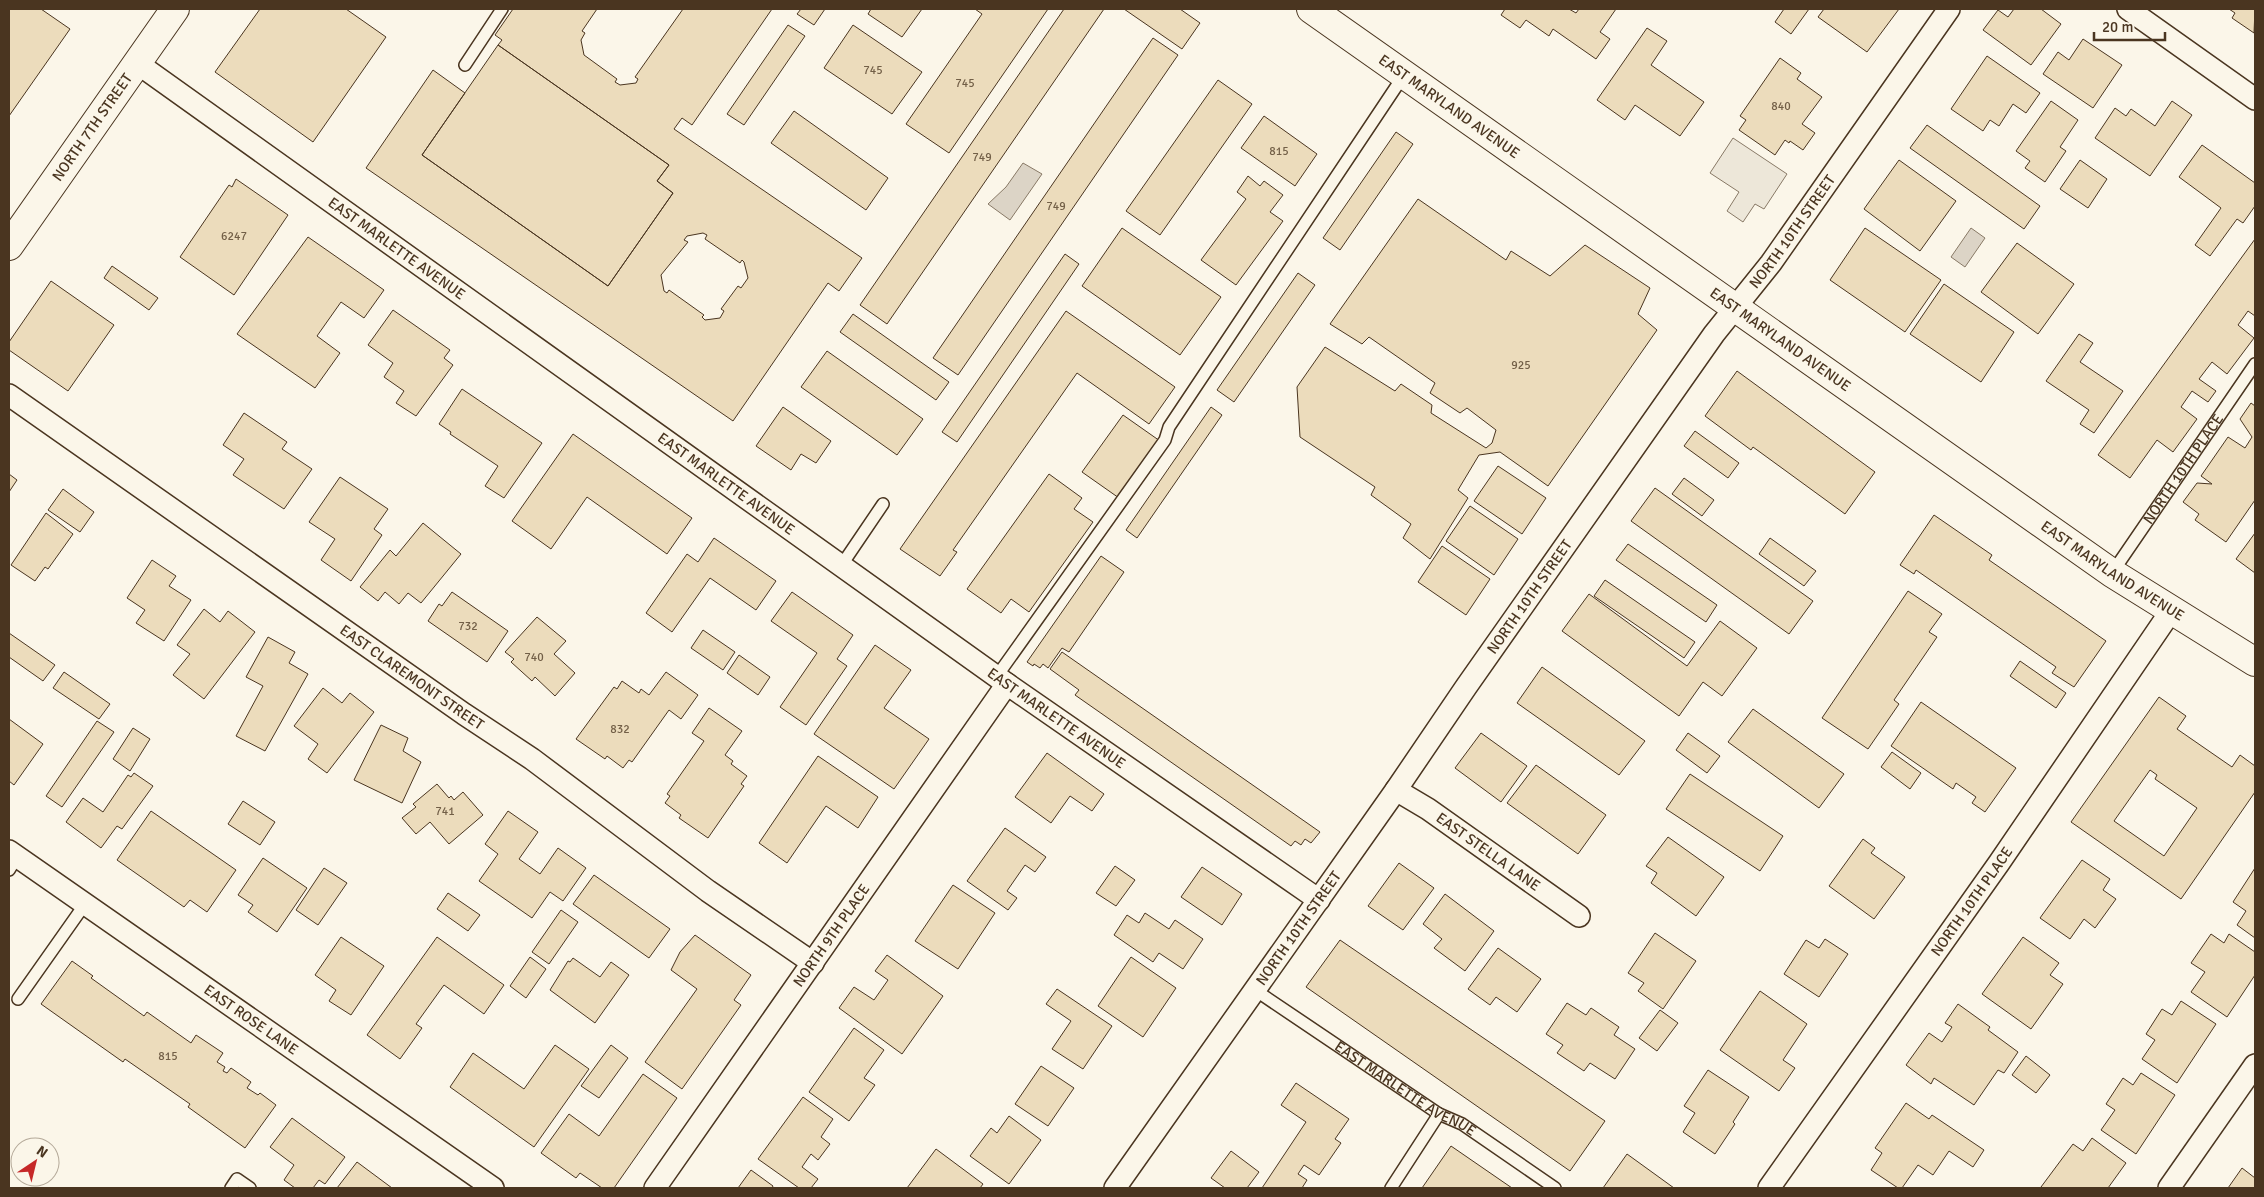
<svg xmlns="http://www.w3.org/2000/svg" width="2264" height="1197" font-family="Signika,sans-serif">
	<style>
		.parking { fill: #ede7d9; stroke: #887966 }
		.water { fill: #dcd4c6; stroke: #887966 }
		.building { fill: #ecdcbc; stroke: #4a3520; fill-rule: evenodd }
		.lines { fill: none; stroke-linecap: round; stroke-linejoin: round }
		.lane-casing { stroke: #4a3520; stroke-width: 14 }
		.street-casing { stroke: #4a3520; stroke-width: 24 }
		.secondary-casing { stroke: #4a3520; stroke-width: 30 }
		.primary-casing { stroke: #4a3520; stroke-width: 30 }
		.lane { stroke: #fbf6e9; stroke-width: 11 }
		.street { stroke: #fbf6e9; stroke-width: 21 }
		.secondary { stroke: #fbf6e9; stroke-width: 28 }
		.primary { stroke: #fbf6e9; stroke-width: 28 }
		.labels { text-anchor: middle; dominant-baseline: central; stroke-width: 4; stroke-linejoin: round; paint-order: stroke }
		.number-label { font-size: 12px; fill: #725f47 }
		.street-label { font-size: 15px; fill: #4a3520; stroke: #fbf6e9 }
	</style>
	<rect width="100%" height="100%" fill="#fbf6e9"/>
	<path class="parking" d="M1733,138l54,36 -23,35 -9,-5 -12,18 -16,-11 12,-19 -29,-19z"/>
	<path class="water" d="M1023,163l19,11 -32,46 -22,-16 18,-17z
		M1971,228l14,10 -20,29 -14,-10z"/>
	<path class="building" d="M9,9h32l29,20 -61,87z
		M260,9h86l40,28 -73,105 -98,-70z
		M513,9h84l-15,22 3,2 -4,7 3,15 33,24 -2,3 5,3 16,-2 2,-4 -3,-2 48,-68h89l-80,116 -10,-7 -8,11 188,129 -23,33 -11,-8 -95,138 -367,-253 67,-98 32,23 -43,62 186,131 65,-93 -16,-12 12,-16 -171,-120 4,-5 -7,-5zM703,233l4,2 -2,4 35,24 2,-3 2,2 4,16 -7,10 -3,-2 -17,23 3,2 -4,7 -15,2 -3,-3 2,-2 -35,-25 -2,3 -3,-2 -3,-16 27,-33 -4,-2 3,-4z
		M801,9h24l-11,16 -17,-11z
		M871,9h51l-20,28 -34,-23z
		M975,9h73l-99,144 -43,-29 76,-110z
		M1064,9h40l-217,315 -27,-19z
		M1124,9h56l20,14 -18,26z
		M1505,9h64l7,4 3,-4h37l-16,23 10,7 -14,20 -43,-30 -4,7 -23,-16 -6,8 -19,-13z
		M1784,9h25l-18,25 -16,-12z
		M1824,9h75l-32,43 -49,-35z
		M2014,9h27l20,15 -30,41 -48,-35 15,-20 10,7z
		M2229,9h26l-1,24 -22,-15 3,-5z
		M788,25l17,11 -61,89 -17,-11z
		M853,25l69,47 -30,42 -68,-46z
		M1647,28l20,13 -16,24 53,37 -24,34 -45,-31 -10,15 -28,-20z
		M1153,38l25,17 -220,320 -25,-17z
		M2083,39l39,26 -29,43 -50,-34 15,-22 11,8z
		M498,45l171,120 -12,16 16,12 -65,93 -186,-131z
		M1987,56l53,37 -14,20 -13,-9 -14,22 -9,-6 -7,11 -32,-22z
		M1780,58l21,15 -4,6 25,18 -20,27 13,9 -12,17 -13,-9 -1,2 -4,-3 -10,15 -36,-25 7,-10 -6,-4z
		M1218,80l34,24 -92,131 -34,-24z
		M2051,101l27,19 -18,27 6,4 -21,31 -20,-14 5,-7 -14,-10z
		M2172,101l20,14 -42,61 -55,-38 20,-30 11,8 5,-7 24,17z
		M794,111l94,67 -22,32 -95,-67z
		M1264,116l53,38 -22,32 -54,-38z
		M1927,125l113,81 -16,23 -114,-81z
		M1396,132l17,12 -73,106 -17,-12z
		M2202,145l53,38v23l-12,17 -6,-4 -27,37 -15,-11 26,-37 -42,-31z
		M1899,160l57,41 -36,50 -56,-42z
		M2080,160l27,19 -19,29 -28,-19z
		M1248,176l12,10 4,-5 19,14 -13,17 13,9 -47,64 -35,-25 45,-61 -9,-7z
		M236,179l52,36 -54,80 -54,-38 49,-72 3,2z
		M1418,199l88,61 5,-9 39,25 35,-31 65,43 -12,26 19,16 -109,156 -48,-34 -21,3 -21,35 10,8 -38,61 -27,-21 8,-14 -40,-29 4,-8 -75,-50 -3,-50 28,-40 70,44 6,-7 31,21 -1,8 55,35 6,-5 4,-13 -29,-22 -7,5 -30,-20 5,-10 -66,-46 -7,7 -32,-20z
		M1122,228l99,69 -41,58 -98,-69z
		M1865,228l76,52 -36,52 -75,-52z
		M308,237l76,53 -20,28 -23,-16 -24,34 23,17 -25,35 -78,-54z
		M2255,239v77l-7,-5 -10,14 16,13 -27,36 -15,-12 -13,17 17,12 -8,11 -16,-11 -11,16 16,12 -24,33 -16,-12 -27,38 -32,-23z
		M2017,243l57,41 -36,50 -57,-42z
		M1065,254l14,10 -122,178 -15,-10z
		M112,266l46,32 -9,12 -45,-32z
		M1298,273l17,12 -81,117 -17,-12z
		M51,281l63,44 -46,66 -59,-41v-8z
		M1944,284l70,48 -33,50 -71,-48z
		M393,310l57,40 -6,8 9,7 -37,51 -20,-13 8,-12 -20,-14 9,-14 -25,-18z
		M1066,311l109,76 -26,37 -72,-51 -124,177 4,2 -17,24 -40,-27z
		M853,314l96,68 -13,18 -96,-68z
		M2079,334l14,9 -13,19 43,29 -29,42 -14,-9 9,-14 -43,-29z
		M827,351l96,68 -26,36 -96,-68z
		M1737,371l138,101 -30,42 -92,-67 -2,3 -46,-34z
		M462,389l80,54 -38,55 -19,-12 13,-20 -48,-32 1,-2 -12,-8z
		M2251,403l4,3v94l-29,42 -31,-22 4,-6 -16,-12 14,-19 15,1 -11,-8 27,-39 17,11 7,-11 -12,-18z
		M783,407l48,34 -15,22 -15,-9 -10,16 -35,-24z
		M1211,407l11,8 -85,123 -11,-8z
		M244,413l43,29 -5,7 30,20 -28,40 -51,-34 11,-16 -21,-14z
		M1123,415l37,26 -41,57 -37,-26z
		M1695,431l44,32 -11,15 -44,-32z
		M573,434l119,84 -25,36 -80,-57 -36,52 -39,-28z
		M1498,466l48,32 -24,36 -48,-33z
		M9,474l8,6 -8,12z
		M1049,474l33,24 -8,11 19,13 -64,90 -18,-13 -10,14 -34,-24z
		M340,477l48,32 -14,20 8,6 -31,46 -30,-21 14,-21 -26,-17z
		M1684,478l30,22 -12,16 -30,-22z
		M1655,488l158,113 -24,33 -158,-113z
		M63,489l31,23 -14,20 -32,-22z
		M1470,506l48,33 -24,36 -48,-34z
		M46,513l27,21 -25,35 -3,-2 -10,14 -24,-16z
		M1934,515l58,40 -3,5 117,81 -32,46 -22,-14 4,-6 -140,-97 -2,4 -14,-9z
		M423,523l38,31 -40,49 -13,-10 -9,11 -14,-12 -7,9 -18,-14 30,-37 6,6z
		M2255,533v40l-19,-14z
		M714,538l62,43 -20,29 -46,-32 -38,54 -26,-19 41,-59 11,8z
		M1770,538l46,33 -12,15 -45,-32z
		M1628,544l89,61 -11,17 -90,-62z
		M1442,546l48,33 -24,36 -48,-33z
		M1101,556l23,16 -55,80 -7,-4 -14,20 -5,-4 -3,4 -6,-4 -1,2 -6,-4z
		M152,560l24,16 -7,10 22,14 -27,41 -28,-18 9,-13 -18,-12z
		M1605,580l90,62 -11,16 -90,-62z
		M1908,591l34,23 -13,18 8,5 -43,63 5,4 -31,45 -46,-31z
		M452,592l56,39 -21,31 -59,-41 11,-17 3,2z
		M792,592l61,43 -16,24 10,7 -41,59 -26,-18 37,-54 -46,-32z
		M1589,594l98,72 33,-45 37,27 -35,48 -19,-14 -24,34 -117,-85z
		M204,609l16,13 8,-11 27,21 -51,67 -31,-24 17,-21 -13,-9z
		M537,617l29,24 -12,13 21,19 -20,23 -20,-19 -3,4 -21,-19 3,-3 -9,-7z
		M703,630l32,22 -12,18 -32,-22z
		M9,633l46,32 -12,16 -34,-24z
		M268,637l27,15 -6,11 19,11 -43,77 -29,-15 27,-50 -17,-9z
		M875,645l36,25 -27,38 45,31 -35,50 -80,-55z
		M1062,652l258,180 -9,11 -6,-4 -4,6 -6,-4 -4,5 -216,-151 4,-5 -29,-21z
		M739,655l31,22 -12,18 -31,-22z
		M2020,661l46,32 -10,15 -46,-32z
		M1542,667l103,74 -26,34 -102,-72z
		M64,672l46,32 -11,15 -46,-31z
		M666,672l32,23 -17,24 -12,-9 -37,52 -3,-2 -6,8 -16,-12 -2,3 -29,-20 38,-52 3,2 5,-8 17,12 2,-4 8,6z
		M323,688l19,15 8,-10 24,19 -47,61 -19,-14 10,-15 -24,-18z
		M2159,697l27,19 -9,13 55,38 8,-12 15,11v26l-74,107 -110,-77zM2150,770l7,5 -2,4 42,29 -33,48 -50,-35z
		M1921,702l95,66 -31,44 -13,-9 4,-6 -20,-14 -3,6 -62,-43z
		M709,708l33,23 -17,24 8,6 -2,3 16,12 -6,8 3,2 -36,52 -29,-20 2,-3 -16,-12 5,-7 -3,-2 37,-53 -12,-8z
		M1753,709l91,65 -25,34 -91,-66z
		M9,719l34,25 -29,41 -5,-4z
		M97,721l17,11 -52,75 -16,-11z
		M381,725l27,13 -5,13 18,11 -19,41 -48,-23z
		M133,728l17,11 -20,32 -17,-12z
		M1481,733l46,33 -26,36 -46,-34z
		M1688,733l32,23 -13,17 -31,-23z
		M1892,752l29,21 -11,16 -29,-22z
		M1047,753l57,41 -12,17 -22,-15 -19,27 -36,-26z
		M818,756l60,41 -20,31 -32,-22 -39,57 -28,-20z
		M1536,765l70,50 -28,39 -71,-51z
		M134,773l19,13 -31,43 -5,-3 -16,22 -35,-26 17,-24 20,14 25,-37 3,2z
		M1690,774l93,62 -23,35 -94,-62z
		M437,784l12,14 2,-2 3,4 9,-8 20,23 -34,29 -19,-22 -14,12 -14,-16 14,-11 -3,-3z
		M243,801l32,21 -15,23 -32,-21z
		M151,811l85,59 -29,42 -17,-12 -6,7 -67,-47z
		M508,811l30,21 -19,27 21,15 18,-26 28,20 -23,33 -13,-9 -18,26 -53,-37 19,-27 -13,-10z
		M1005,828l41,29 -11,15 -10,-7 -18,26 10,7 -9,12 -41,-29z
		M1668,837l56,40 -28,39 -45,-33 6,-10 -11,-7z
		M1863,839l12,9 -4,5 34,24 -31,42 -45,-33z
		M263,858l44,30 -30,44 -29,-20 5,-7 -15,-10z
		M2082,860l28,19 -7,11 13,9 -21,29 -11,-9 -14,20 -30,-21z
		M1399,863l35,25 -31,42 -35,-24z
		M1115,866l20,14 -19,26 -20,-13z
		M1202,867l40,27 -20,31 -41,-28z
		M324,868l23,15 -29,42 -22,-15z
		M2255,868v70l-18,-13 9,-14 -13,-9z
		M594,875l76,54 -21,29 -76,-54z
		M953,885l42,28 -37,56 -43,-28z
		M448,893l32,22 -12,16 -31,-22z
		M1445,894l49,37 -29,40 -31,-23 8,-9 -19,-15z
		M561,910l17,12 -29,42 -17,-12z
		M1145,913l24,16 6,-9 28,19 -20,30 -24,-16 -6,9 -39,-27 13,-20 12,8z
		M1655,933l41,28 -33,48 -25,-18 6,-8 -16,-10z
		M2211,934l13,9 5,-9 26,18v23l-28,42 -36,-25 14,-20 -14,-9z
		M695,935l56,40 -17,25 7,5 -59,84 -37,-27 52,-73 -26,-19 9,-18z
		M341,937l43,29 -33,49 -22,-14 7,-11 -21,-15z
		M437,937l67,48 -20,29 -40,-29 -28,39 6,4 -22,31 -33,-24z
		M2023,937l36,26 -9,12 13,9 -32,45 -49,-35z
		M1825,939l23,15 -29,43 -35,-23 22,-34 13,8z
		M1340,940l265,181 -35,50 -264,-184z
		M1498,948l43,31 -24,33 -21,-15 -6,8 -22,-16z
		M887,955l56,41 -41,58 -63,-46 15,-21 20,13 14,-20 -13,-9z
		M530,957l16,12 -20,29 -16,-12z
		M1131,957l45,31 -33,49 -45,-31z
		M573,958l27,19 11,-15 18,13 -34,48 -45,-33 18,-29 2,1z
		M72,961l21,15 -2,2 53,38 3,-4 44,31 5,-8 27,18 -6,9 8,5 -2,4 4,2 4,-5 20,14 -4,6 11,7 2,-2 16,12 -31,43 -57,-41 2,-3 -65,-45 -2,3 -82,-58z
		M1057,989l55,37 -29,43 -31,-20 19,-28 -25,-17z
		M1760,991l47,33 -24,36 12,8 -16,23 -59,-41z
		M2181,1001l35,23 -39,59 -35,-24 13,-19 -9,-6 16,-25 10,6z
		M1567,1003l19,12 5,-7 28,19 -5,8 21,14 -20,30 -25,-16 -6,8 -27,-18 6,-8 -17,-11z
		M1958,1004l32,23 -2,3 30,22 -14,21 -6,-3 -24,35 -40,-27 -3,6 -25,-19 23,-32 13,9 10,-15 -7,-4z
		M1660,1010l18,13 -21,28 -18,-13z
		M854,1028l30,22 -20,28 11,7 -26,36 -40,-29z
		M555,1045l34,24 -55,78 -84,-60 23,-34 51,36z
		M611,1045l17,13 -29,40 -18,-12z
		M2026,1056l24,19 -14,18 -24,-18z
		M1041,1066l33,22 -26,38 -33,-22z
		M1708,1070l41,27 -16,25 2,2 -20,30 -32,-22 12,-19 -11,-7z
		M2141,1073l34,22 -39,59 -35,-24 14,-20 -9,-6 17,-26 10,7z
		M643,1074l34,24 -63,90h-12l-22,-15 -4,5 -35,-25 28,-39 30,22z
		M1296,1083l53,36 -14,20 6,4 -22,32 -15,-10 -6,9 9,6 -5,8h-40l44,-66 -25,-17z
		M803,1097l30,22 -12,18 9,7 -12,16 -7,-6 -9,13 16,12 -7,9h-12l-41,-29z
		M1906,1103l23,16 3,-4 52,35 -11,17 -24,-16 -16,24 -15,-10 -16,23h-4l-27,-18 11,-17 -7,-5z
		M1009,1116l32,24 -32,44 -39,-28 21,-28 6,5z
		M292,1118l53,39 -20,27 -6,-4 -6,8h-18l-11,-8 10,-15 -24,-18z
		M2092,1138l34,25 -18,25h-64l-3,-1 32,-43 10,7z
		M1451,1146l61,42h-90z
		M936,1149l47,35 -3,4h-73z
		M1231,1151l28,21 -12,16h-22l-14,-10z
		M1627,1154l47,34h-71z
		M357,1162l35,26h-55z
		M2242,1168l13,10v10h-27z
		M751,1170l22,16 -1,2h-34z"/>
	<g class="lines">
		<g class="lane-casing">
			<g id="lane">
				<path d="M465,65l37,-56"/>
				<path d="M841,566l42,-62"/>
				<path id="s1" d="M2112,573l143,-209"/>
				<path d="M997,676l168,-236 4,-13 235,-352"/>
				<path d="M9,870l8,-13"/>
				<path id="s2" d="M1255,990l184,124 23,10 93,64"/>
				<path d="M18,999l67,-95"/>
				<path d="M231,1188l6,-9 13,9"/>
				<path d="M1391,1188l48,-74"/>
			</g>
		</g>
		<g class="street-casing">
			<g id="street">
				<path d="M2128,9l127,90"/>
				<path id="s3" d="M137,63l870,621 312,216"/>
				<path id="s4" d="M9,395l455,319 68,45 176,132 105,72"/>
				<path id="s5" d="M1396,790l32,19 151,107"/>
				<path id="s6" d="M9,851l484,337"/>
				<path id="s7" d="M655,1188l352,-504"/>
				<path id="s8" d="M1115,1188l281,-398 70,-103 248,-353 57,-71 178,-254"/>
				<path id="s9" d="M1769,1188l230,-325 172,-252"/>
				<path d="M2169,1188l86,-123"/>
			</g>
		</g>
		<g class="secondary-casing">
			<g id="secondary">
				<path id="s10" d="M1311,9l801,564 143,89"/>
			</g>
		</g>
		<g class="primary-casing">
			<g id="primary">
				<path id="s11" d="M9,246l166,-237"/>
			</g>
		</g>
		<use href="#lane" class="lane"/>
		<use href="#street" class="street"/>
		<use href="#secondary" class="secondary"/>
		<use href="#primary" class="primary"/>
	</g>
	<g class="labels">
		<g class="number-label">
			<text x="873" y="70">745</text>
			<text x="965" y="83">745</text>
			<text x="1781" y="106">840</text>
			<text x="1279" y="151">815</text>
			<text x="982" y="157">749</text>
			<text x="1056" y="206">749</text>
			<text x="234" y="236">6247</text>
			<text x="1521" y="365">925</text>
			<text x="468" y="626">732</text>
			<text x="534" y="657">740</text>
			<text x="620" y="729">832</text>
			<text x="445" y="811">741</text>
			<text x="168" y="1056">815</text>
		</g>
		<g class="street-label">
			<text stroke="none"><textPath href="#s10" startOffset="169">EAST MARYLAND AVENUE</textPath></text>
			<text stroke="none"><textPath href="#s11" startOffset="145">NORTH 7TH STREET</textPath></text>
			<text stroke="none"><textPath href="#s8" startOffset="1172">NORTH 10TH STREET</textPath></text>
			<text stroke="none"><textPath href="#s3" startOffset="319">EAST MARLETTE AVENUE</textPath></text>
			<text stroke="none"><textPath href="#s10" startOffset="574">EAST MARYLAND AVENUE</textPath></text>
			<text stroke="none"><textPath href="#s1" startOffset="126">NORTH 10TH PLACE</textPath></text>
			<text stroke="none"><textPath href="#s3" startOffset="724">EAST MARLETTE AVENUE</textPath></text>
			<text stroke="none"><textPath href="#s10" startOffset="979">EAST MARYLAND AVENUE</textPath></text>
			<text stroke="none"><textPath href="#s8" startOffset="722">NORTH 10TH STREET</textPath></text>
			<text stroke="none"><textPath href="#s4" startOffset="492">EAST CLAREMONT STREET</textPath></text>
			<text stroke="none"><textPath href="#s3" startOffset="1129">EAST MARLETTE AVENUE</textPath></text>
			<text stroke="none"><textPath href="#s5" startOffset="111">EAST STELLA LANE</textPath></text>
			<text stroke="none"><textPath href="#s9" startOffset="351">NORTH 10TH PLACE</textPath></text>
			<text stroke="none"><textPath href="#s8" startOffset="318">NORTH 10TH STREET</textPath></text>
			<text stroke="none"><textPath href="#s7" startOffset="308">NORTH 9TH PLACE</textPath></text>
			<text stroke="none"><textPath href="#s6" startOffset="295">EAST ROSE LANE</textPath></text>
			<text stroke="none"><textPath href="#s2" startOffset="180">EAST MARLETTE AVENUE</textPath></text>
		</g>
	</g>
	<rect width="2264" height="1197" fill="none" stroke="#4a3520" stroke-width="20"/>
	<g transform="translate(35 1162) rotate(35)"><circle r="24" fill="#fbf6e9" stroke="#b4a999"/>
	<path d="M0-4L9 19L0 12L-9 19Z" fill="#c62828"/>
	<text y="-8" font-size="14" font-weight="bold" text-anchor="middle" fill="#4a3520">N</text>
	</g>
	<path d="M2094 32v8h71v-8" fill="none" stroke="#4a3520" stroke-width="2.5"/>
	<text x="2102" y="32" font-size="15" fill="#4a3520" stroke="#fbf6e9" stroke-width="4" paint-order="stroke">20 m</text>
</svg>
